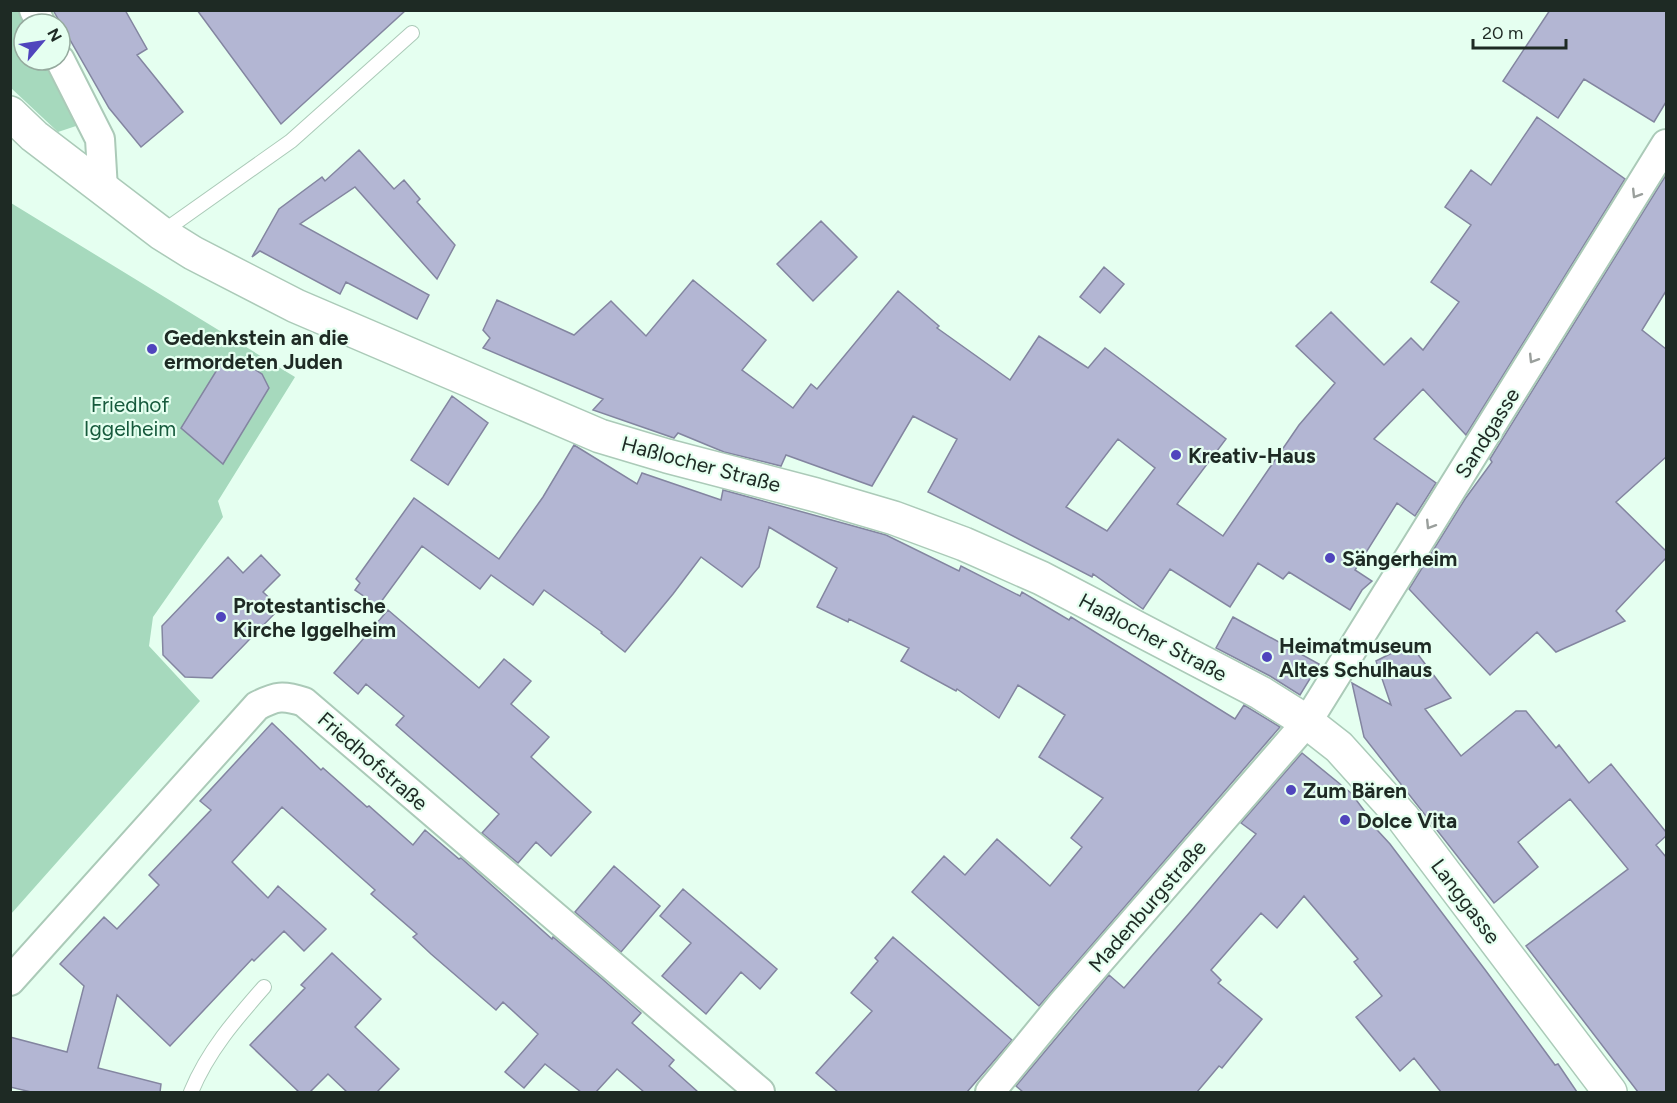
<svg xmlns="http://www.w3.org/2000/svg" width="1677" height="1103" font-family="Figtree,sans-serif">
	<style>
		.green { fill: #a6d9bd }
		.building { fill: #b3b6d3; stroke: #8385a0; stroke-width: 1.5; fill-rule: evenodd }
		.lines { fill: none; stroke-linecap: round; stroke-linejoin: round }
		.lane-casing { stroke: #abcab8; stroke-width: 16 }
		.street-casing { stroke: #abcab8; stroke-width: 32 }
		.secondary-casing { stroke: #abcab8; stroke-width: 36 }
		.lane { stroke: #fff; stroke-width: 14 }
		.street { stroke: #fff; stroke-width: 28 }
		.secondary { stroke: #fff; stroke-width: 33 }
		.oneway { stroke: #9a9f9c }
		.poi-dot { fill: #5045bd; stroke: #e5fff0; stroke-width: 2 }
		.labels { text-anchor: middle; dominant-baseline: central; stroke-width: 4.5; stroke-linejoin: round; paint-order: stroke }
		.poi-label { font-size: 21px; font-weight: bold; fill: #1e2a24; stroke: #e5fff0; text-anchor: start }
		.park-label { font-size: 21px; fill: #165a3c; stroke: #e5fff0 }
		.street-label { font-size: 21px; fill: #1e2a24; stroke: #e5fff0 }
	</style>
	<rect width="100%" height="100%" fill="#e5fff0"/>
	<path class="green" d="M11,11h14l6,13h-7v36h24l31,65 -21,7 -47,-44z
		M11,203l284,174 -77,124 5,16 -70,100 -4,29 51,55 -189,213z"/>
	<path class="building" d="M53,10h72l22,39 -10,6 46,57 -42,35 -32,-39z
		M197,10h209l-125,114z
		M1550,10h116v92l-12,20 -70,-43 -26,39 -55,-37z
		M1537,117l88,62 -159,256 -43,-46 -49,50 62,44 -21,33 -18,-13 -42,67 17,11 -10,9 -12,20 -61,-38 -6,7 -25,-16 -28,44 -60,-38 -27,40 -50,-35 -1,3 -164,-85 29,-53 -44,-23 -41,70 -86,-31 -5,11 -57,-14 -46,-19 -4,5 -81,-28 10,-11 -120,-51 7,-10 -7,-8 14,-30 77,35 37,-34 35,35 47,-56 73,60 -24,30 51,38 18,-24 6,5 81,-98 41,35 -2,2 73,52 29,-44 49,32 17,-20 38,28 83,63 -49,65 46,32 76,-111 36,-42 -39,-37 35,-34 53,53 27,-27 12,12 36,-48 -28,-20 40,-57 -26,-18 26,-37 20,15zM1118,439l37,29 -48,63 -41,-24z
		M359,150l35,39 10,-9 16,19 -3,3 38,43 -18,34 -82,-92 -55,37 129,71 -12,24 -71,-37 -6,12 -80,-43 -8,6 27,-48 43,-32 3,4z
		M1666,175v116l-24,39 24,19v108l-50,45 50,49v7l-50,53 9,10 -69,31 -19,-20 -47,43 -81,-86 56,-90 27,-37 -2,-3z
		M821,221l36,36 -44,44 -36,-37z
		M1104,267l20,17 -24,29 -20,-16z
		M237,358l25,16 7,14 -46,76 -42,-36 42,-68z
		M452,396l36,27 -40,62 -37,-25z
		M574,445l63,39 5,-11 79,27 2,-10 163,45 73,36 2,-5 59,30 2,-4 47,28 2,-3 164,102 9,-14 36,22 -241,279 -127,-114 32,-36 21,19 32,-36 53,47 32,-39 -11,-9 32,-40 -64,-41 26,-42 -47,-30 -19,33 -42,-29 -1,2 -55,-30 8,-13 -60,-29 -1,3 -31,-15 20,-39 -68,-41 -10,40 -17,20 -41,-30 -28,37 -48,58 -24,-19 1,-1 -58,-42 -11,15 -42,-30 -11,14 -58,-43 -44,60 -23,-16 5,-7 -4,-4 58,-81 85,61 44,-62z
		M261,555l19,20 -17,17 17,16 -68,70 -27,-1 -22,-22 -1,-29 66,-69 15,16z
		M388,610l91,78 25,-29 27,22 -20,23 38,33 -18,20 60,55 -40,44 -15,-14 -18,21 -36,-30 17,-19 -103,-89 8,-9 -38,-32 -8,10 -24,-21z
		M1233,617l86,47 -19,31 -30,-19 -54,-28z
		M1410,644l41,54 -26,11 36,47 55,-45h10l30,37 3,-3 30,38 22,-19 55,68v4l-10,9 10,12v235h-28l-112,-146 102,-77 -58,-70 -52,43 20,25 -44,36 -130,-166 -12,-54 39,22 -15,-44z
		M272,723l49,47 2,-2 44,39 2,-1 44,39 12,-15 34,29 2,-1 91,81 1,-2 47,40 41,36 -9,10 42,37 -5,6 29,26h-54l-27,-23 -21,23h-15l-36,-28 -21,24 -19,-16 33,-38 -35,-32 -7,8 -65,-56 -18,-17 4,-3 -46,-40 4,-4 -93,-83 -50,55 36,36 10,-12 48,43 -22,22 -20,-20 -30,30 -2,-2 -82,87 -53,-51 -19,73 63,16 -1,8h-129l-21,-5v-50l57,15 17,-66 -24,-22 44,-47 13,12 42,-44 -10,-10 62,-65 -11,-9z
		M1302,753l49,40 18,24 -2,2 23,25 96,127 69,94 3,-1 19,28h-136l-27,-34 -14,13 -44,-54 26,-21 -28,-34 4,-3 -54,-63 -27,32 -16,-15 -50,57 10,10 -3,3 44,36 -40,49 -3,-2 -22,26h-174l-7,-6 93,-111 15,13 66,-76 66,-78 -15,-11z
		M614,866l46,40 -39,46 -46,-40z
		M683,889l94,80 -17,20 -19,-17 -35,42 -44,-38 29,-33 -31,-27z
		M893,937l119,103 -45,52h-129l-22,-19 56,-62 -21,-18 27,-32 -3,-3z
		M332,953l49,46 -26,28 44,42 -22,23h-30l-19,-18 -18,18h-11l-49,-47 55,-57 -4,-3z"/>
	<g class="lines">
		<g class="lane-casing">
			<path id="lane" d="M161,233l130,-92 121,-108
				M191,1092c17,-41 44,-72 73,-105"/>
		</g>
		<g class="street-casing">
			<path id="street" d="M34,10l7,14
				M60,60l40,79 3,50
				M10,981l247,-275c19,-10 26,-11 47,-4l456,390
				M990,1092l73,-89 244,-281 359,-578"/>
		</g>
		<g class="secondary-casing">
			<path id="secondary" d="M10,113l24,23 127,97 32,20 103,53 304,130 67,20 149,39 78,23 70,26 77,34 220,115 46,29 32,25 64,71 207,274"/>
		</g>
		<use href="#lane" class="lane"/>
		<use href="#street" class="street"/>
		<use href="#secondary" class="secondary"/>
	</g>
	<defs><path id="oneway-chevron" d="M-2-3.5L2.5 0L-2 3.5" fill="none" stroke-width="1.6" stroke-linecap="round" stroke-linejoin="round" transform="scale(1.5)"/></defs>
	<g class="oneway">
		<use href="#oneway-chevron" transform="translate(1636 194) rotate(122)"/>
		<use href="#oneway-chevron" transform="translate(1533 359) rotate(122)"/>
		<use href="#oneway-chevron" transform="translate(1430 525) rotate(122)"/>
	</g>
	<g class="poi-dot">
		<circle cx="152" cy="349" r="6"/>
		<circle cx="1176" cy="455" r="6"/>
		<circle cx="1330" cy="558" r="6"/>
		<circle cx="221" cy="617" r="6"/>
		<circle cx="1267" cy="657" r="6"/>
		<circle cx="1291" cy="790" r="6"/>
		<circle cx="1345" cy="820" r="6"/>
	</g>
	<g class="labels">
		<g class="poi-label">
			<text x="164" y="337">Gedenkstein an die<tspan x="164" dy="24">ermordeten Juden</tspan></text>
			<text x="1188" y="455">Kreativ-Haus</text>
			<text x="1342" y="558">Sängerheim</text>
			<text x="233" y="605">Protestantische<tspan x="233" dy="24">Kirche Iggelheim</tspan></text>
			<text x="1279" y="645">Heimatmuseum<tspan x="1279" dy="24">Altes Schulhaus</tspan></text>
			<text x="1303" y="790">Zum Bären</text>
			<text x="1357" y="820">Dolce Vita</text>
		</g>
		<g class="park-label">
			<text x="130" y="404">Friedhof<tspan x="130" dy="24">Iggelheim</tspan></text>
		</g>
		<g class="street-label">
			<text transform="translate(1487 433) rotate(-58)">Sandgasse</text>
			<text transform="translate(701 464) rotate(15)">Haßlocher Straße</text>
			<text transform="translate(1153 637) rotate(28)">Haßlocher Straße</text>
			<text transform="translate(373 761) rotate(41)">Friedhofstraße</text>
			<text transform="translate(1466 901) rotate(53)">Langgasse</text>
			<text transform="translate(1147 906) rotate(-49)">Madenburgstraße</text>
		</g>
	</g>
	<rect width="1677" height="1103" fill="none" stroke="#1e2a24" stroke-width="24"/>
	<g transform="translate(42 42) rotate(61)"><circle r="28" fill="#e5fff0" stroke="#95aa9e" stroke-width="1.5"/>
	<path d="M0-4.5L10 22L0 15L-10 22Z" fill="#5045bd"/>
	<text y="-9" font-size="16" font-weight="bold" text-anchor="middle" fill="#1e2a24">N</text>
	</g>
	<path d="M1473 39v9h93v-9" fill="none" stroke="#1e2a24" stroke-width="3"/>
	<text x="1482" y="39" font-size="18" fill="#1e2a24" stroke="#e5fff0" stroke-width="4.5" paint-order="stroke">20 m</text>
</svg>
